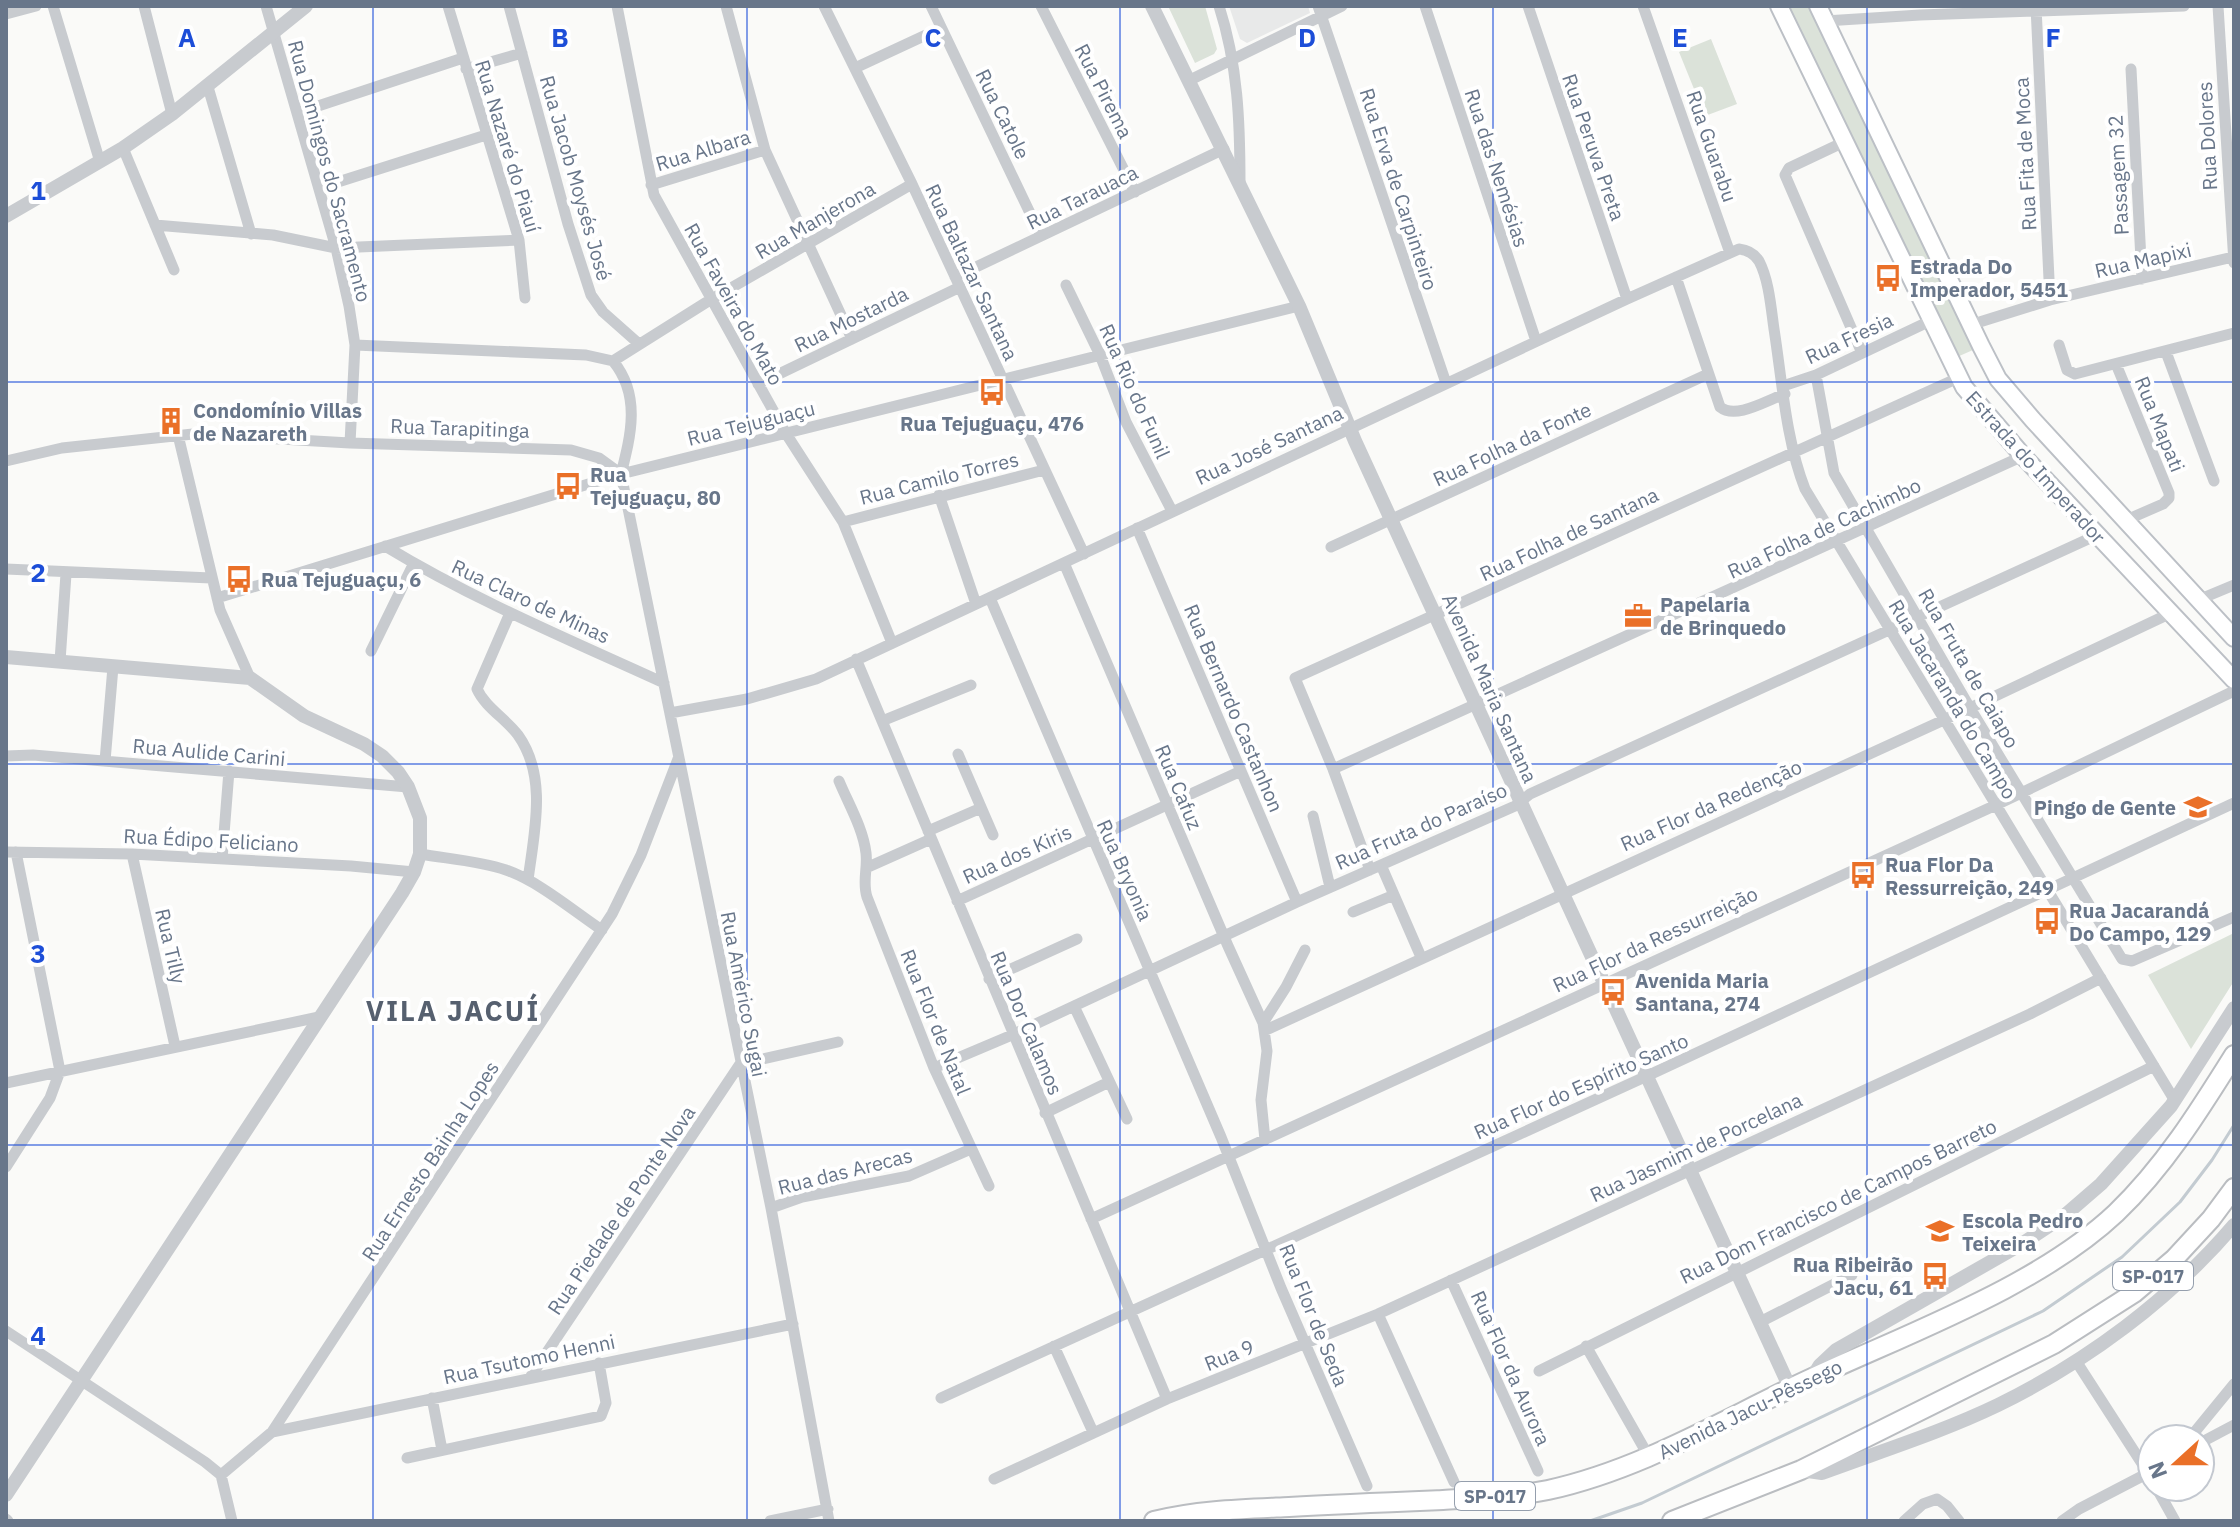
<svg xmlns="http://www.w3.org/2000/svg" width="2240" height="1527" font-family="'IBM Plex Sans',sans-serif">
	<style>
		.built { fill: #e8e9e9 }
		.green { fill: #dbe2d9 }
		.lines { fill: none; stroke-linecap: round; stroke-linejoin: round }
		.stream { stroke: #c3cbd1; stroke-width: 3 }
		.secondary-casing { stroke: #bcc0c6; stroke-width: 20 }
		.trunk-casing { stroke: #babdc1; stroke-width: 22 }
		.minor { stroke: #c8cbcf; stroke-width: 11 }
		.tertiary { stroke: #c8cbcf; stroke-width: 14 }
		.secondary { stroke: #fff; stroke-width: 16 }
		.trunk { stroke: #fff; stroke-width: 18 }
		.grid { fill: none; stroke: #1d4ed8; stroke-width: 2; stroke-opacity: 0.55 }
		.labels { text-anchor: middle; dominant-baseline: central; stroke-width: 8; stroke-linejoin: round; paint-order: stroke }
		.shield { fill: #fff; stroke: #959fad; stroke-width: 2 }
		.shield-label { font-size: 18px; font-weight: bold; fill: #68768a }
		.street-label { font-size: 20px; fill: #68768a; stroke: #fff }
		.poi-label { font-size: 20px; font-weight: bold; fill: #68768a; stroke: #fff; text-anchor: start }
		.district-label { font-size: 28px; font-weight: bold; letter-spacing: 2px; fill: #56606f; stroke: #fff }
		.grid-label { font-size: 26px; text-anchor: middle; font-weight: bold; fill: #1d4ed8; stroke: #fff; stroke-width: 8; stroke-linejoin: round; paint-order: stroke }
	</style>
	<rect width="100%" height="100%" fill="#fafaf8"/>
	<path class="built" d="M1229,6h79l2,7 -63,30 -7,-4z"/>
	<path class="green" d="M1168,6h37l12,43 -3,5 -19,9z
		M1789,6h19l165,344 -16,7z
		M1711,39l26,65 -32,12 -26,-64z
		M2234,933v48l-43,68 -43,-74z"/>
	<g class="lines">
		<path class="stream" d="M1590,1521l52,-18 401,-192 79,-54 58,-55 32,-42 22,-35"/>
		<g class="secondary-casing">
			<path id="secondary" d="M1779,6l185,381 59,69 211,224
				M1818,6l163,340 17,33 35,41 201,218"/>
		</g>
		<g class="trunk-casing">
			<path id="trunk" d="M1154,1521c44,-11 90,-12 135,-14 51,-3 103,-5 154,-7 34,-2 71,-3 105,-10 87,-19 164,-64 243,-102 103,-50 242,-97 325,-175 48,-46 83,-102 118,-158
				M1672,1521l129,-51 253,-126 80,-51 40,-34 37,-40 23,-31"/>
		</g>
		<path class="minor" d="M53,6l47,156
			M144,6l28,108
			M266,6l70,242 13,58 6,39 -5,98
			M448,6l71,234 6,58
			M509,6l59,218 23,71 12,17 35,31
			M617,6l37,189 131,237 58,90 49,121
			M726,6l39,144 87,189
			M824,6l88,178 172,370
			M931,6l110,230
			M1041,6l94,186
			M1219,6c19,59 21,116 21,177
			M1318,6l128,377
			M1425,6l111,335
			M1528,6l99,293
			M1643,6l87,247
			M2218,6l16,257
			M2036,7l14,293
			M6,14l30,-8
			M1825,21l95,-6 264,-9
			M855,68l86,-40
			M466,69l56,-16
			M2131,69l11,210
			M1190,80l152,-74
			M208,87l43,147
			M297,113l166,-55
			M1844,142l-55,26 -4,7 77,178
			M123,148l51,122
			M651,185l114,-35
			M319,188l167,-53
			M155,225l118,10 63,13 183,-8
			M955,277l269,-128
			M1676,277l44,130c16,13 47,-7 65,-13
			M1066,285l34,70 26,67 46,89
			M1970,325l80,-25 183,-43
			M355,345l231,10 27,6c28,34 18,74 8,113l150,734 58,313
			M2059,345l8,25 8,4 159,-41
			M2166,352l48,129
			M613,361l97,-61 202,-116
			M2116,364l53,129v5l-6,6 -39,17
			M1816,375l18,98 136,235 152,251 10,2 102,-44
			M758,384l202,-97
			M1783,386l33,-11 114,-54
			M178,435l42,175 30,68
			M6,461l56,-13 131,-14 157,9 221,7 28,8 22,16
			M939,495l37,109
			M843,522l201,-52
			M1137,528l160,374
			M385,546c89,54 185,94 279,137
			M1331,547l377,-173
			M1064,563l164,383 35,77
			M6,569l205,9
			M217,598l404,-124 678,-168
			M990,598l231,539 60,151 86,198
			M2198,600l36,-15
			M510,613l-33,76c8,18 29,30 41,46 30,42 16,98 10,145
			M371,651l43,-88
			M856,659l311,740
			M60,661l6,-87
			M670,713l77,-14 69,-20 811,-380 112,-50c9,1 15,4 20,12 10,19 12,47 15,68 8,51 12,112 31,160l370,612
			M882,721l89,-36
			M958,754l35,81
			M6,756l27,-1 375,32
			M105,761l8,-94
			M1333,769l690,-313
			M839,781c9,22 24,47 27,72 2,15 -4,29 1,44l67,171 55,118
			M1313,816l17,71
			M928,831l53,-23
			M6,852l126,2 219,12 63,6
			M132,854l43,192
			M420,854c29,5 59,7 86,16 34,12 66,40 96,60
			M222,859l7,-88
			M1381,865l40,92
			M866,868l65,-29
			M1370,870l-37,-101 -38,-91 663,-300
			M957,901l284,-130
			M1353,912l41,-17
			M989,979l88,-40
			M1074,1006l53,113
			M1266,1030l704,-322 201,-95
			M934,1068l78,-33 285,-133 218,-96 15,-12 567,-259
			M6,1083l313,-66
			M1045,1113l64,-31
			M1265,1140l-4,-40 6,-49 -4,-28 23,-36 19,-37
			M6,1167l44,-69 10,-27 -44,-219
			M771,1208l31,-11 107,-21 62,-27
			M1091,1219l905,-414 238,-114
			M1451,1280l87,191
			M1378,1314l76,168
			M1760,1322l92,-47
			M6,1331l199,131 16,13 11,46
			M1054,1346l39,86
			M1586,1346l63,111
			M2076,1361l76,118
			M1539,1371l615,-305
			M531,1376l209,-312 98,-22
			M432,1398l10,52
			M941,1398l706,-322 587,-273
			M272,1432l521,-108
			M2189,1439l45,-55
			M2200,1443l34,-18
			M407,1458l194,-42 5,-13 -7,-40
			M221,1475l51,-43 340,-518 29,-59 37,-96
			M994,1479l173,-80 211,-85 652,-300 71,-36
			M2156,1487l19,34
			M6,1519l2,2
			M770,1521l58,-12
			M1904,1521l19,-17 14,-5 10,7 12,15
			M2062,1521l17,-12 73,-38"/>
		<path class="tertiary" d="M1152,6l147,300 56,135 435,947
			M6,216l117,-68 49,-34 134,-108
			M6,657l244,21 54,38 60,28 18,12 16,16 10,15 12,31v36l-6,18 -12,21 -396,602
			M1812,1378l8,-13 16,-15 184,-105 44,-29 37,-32 70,-78 63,-98
			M1801,1470l21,3c59,-22 120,-41 176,-68 88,-43 172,-105 236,-180"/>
		<use href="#secondary" class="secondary"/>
		<use href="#trunk" class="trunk"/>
	</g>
	<path class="grid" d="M373,6v1515M747,6v1515M1120,6v1515M1493,6v1515M1867,6v1515M6,382h2228M6,764h2228M6,1145h2228"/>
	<defs>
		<g id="bus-bare" transform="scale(2.16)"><path d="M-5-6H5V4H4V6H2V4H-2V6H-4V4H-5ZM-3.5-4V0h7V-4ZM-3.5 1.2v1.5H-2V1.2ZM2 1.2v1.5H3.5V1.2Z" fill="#ea7028" stroke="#fff" stroke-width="2.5" paint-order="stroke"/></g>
		<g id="building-bare" transform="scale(2.16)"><path d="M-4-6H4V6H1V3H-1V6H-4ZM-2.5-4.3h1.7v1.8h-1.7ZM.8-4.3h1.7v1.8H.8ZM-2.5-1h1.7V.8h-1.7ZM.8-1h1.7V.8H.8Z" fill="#ea7028" stroke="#fff" stroke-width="2.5" paint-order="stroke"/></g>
		<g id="office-bare" transform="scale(2.16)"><path d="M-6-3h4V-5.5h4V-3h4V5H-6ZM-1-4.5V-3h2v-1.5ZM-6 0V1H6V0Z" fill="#ea7028" stroke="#fff" stroke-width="2.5" paint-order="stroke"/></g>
		<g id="school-bare" transform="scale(2.16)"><path d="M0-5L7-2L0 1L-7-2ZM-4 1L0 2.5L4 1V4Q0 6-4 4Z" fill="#ea7028" stroke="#fff" stroke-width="2.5" paint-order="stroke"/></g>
	</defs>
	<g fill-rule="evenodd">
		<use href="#bus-bare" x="1888" y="278"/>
		<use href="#bus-bare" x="992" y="392"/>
		<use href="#building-bare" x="171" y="421"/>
		<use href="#bus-bare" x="568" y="486"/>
		<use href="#bus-bare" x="239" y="579"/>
		<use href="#office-bare" x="1638" y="616"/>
		<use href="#school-bare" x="2198" y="807"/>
		<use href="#bus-bare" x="1863" y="875"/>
		<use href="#bus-bare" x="2047" y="921"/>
		<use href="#bus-bare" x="1613" y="992"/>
		<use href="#school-bare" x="1940" y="1231"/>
		<use href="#bus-bare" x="1935" y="1276"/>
	</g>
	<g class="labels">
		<g class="shield">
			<rect x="2113" y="1262" width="80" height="28" rx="6"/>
			<rect x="1455" y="1482" width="80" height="28" rx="6"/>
		</g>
		<g class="shield-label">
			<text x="2153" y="1276">SP-017</text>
			<text x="1495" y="1496">SP-017</text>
		</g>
		<g class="street-label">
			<text transform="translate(1104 91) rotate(63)">Rua Pirema</text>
			<text transform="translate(1003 114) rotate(64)">Rua Catole</text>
			<text transform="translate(2207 136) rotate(-93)">Rua Dolores</text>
			<text transform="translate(508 146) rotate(73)">Rua Nazaré do Piauí</text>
			<text transform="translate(1712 146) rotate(71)">Rua Guarabu</text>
			<text transform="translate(1594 147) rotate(71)">Rua Peruva Preta</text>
			<text transform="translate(703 150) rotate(-17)">Rua Albara</text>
			<text transform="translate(2025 154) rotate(-93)">Rua Fita de Moca</text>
			<text transform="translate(1497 168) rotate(72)">Rua das Nemésias</text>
			<text transform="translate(330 171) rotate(75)">Rua Domingos do Sacramento</text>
			<text transform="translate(2118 175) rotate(-93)">Passagem 32</text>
			<text transform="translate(576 178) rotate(74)">Rua Jacob Moysés José</text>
			<text transform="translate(1399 189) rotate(72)">Rua Erva de Carpinteiro</text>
			<text transform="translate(1082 197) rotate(-26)">Rua Tarauaca</text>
			<text transform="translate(815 220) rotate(-30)">Rua Manjerona</text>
			<text transform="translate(2143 260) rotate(-13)">Rua Mapixi</text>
			<text transform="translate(972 272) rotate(65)">Rua Baltazar Santana</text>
			<text transform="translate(734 304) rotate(61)">Rua Faveira do Mato</text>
			<text transform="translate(851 319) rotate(-26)">Rua Mostarda</text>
			<text transform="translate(1849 338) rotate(-25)">Rua Fresia</text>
			<text transform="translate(1135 391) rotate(66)">Rua Rio do Funil</text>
			<text transform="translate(751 423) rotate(-14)">Rua Tejuguaçu</text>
			<text transform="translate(2160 424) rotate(68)">Rua Mapati</text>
			<text transform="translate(460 428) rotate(2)">Rua Tarapitinga</text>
			<text transform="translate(1512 444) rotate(-25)">Rua Folha da Fonte</text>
			<text transform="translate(1269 445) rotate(-25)">Rua José Santana</text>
			<text transform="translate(2036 467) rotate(48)">Estrada do Imperador</text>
			<text transform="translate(939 478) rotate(-14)">Rua Camilo Torres</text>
			<text transform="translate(1824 528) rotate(-25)">Rua Folha de Cachimbo</text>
			<text transform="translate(1569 534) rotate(-25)">Rua Folha de Santana</text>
			<text transform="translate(531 601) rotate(25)">Rua Claro de Minas</text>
			<text transform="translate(1969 668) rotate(60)">Rua Fruta de Caiapo</text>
			<text transform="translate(1490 688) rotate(66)">Avenida Maria Santana</text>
			<text transform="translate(1953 699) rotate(59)">Rua Jacaranda do Campo</text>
			<text transform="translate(1234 708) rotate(67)">Rua Bernardo Castanhon</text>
			<text transform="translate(209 752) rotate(5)">Rua Aulide Carini</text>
			<text transform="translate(1179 787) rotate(67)">Rua Cafuz</text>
			<text transform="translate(1711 805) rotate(-24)">Rua Flor da Redenção</text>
			<text transform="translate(1421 826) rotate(-24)">Rua Fruta do Paraíso</text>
			<text transform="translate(211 840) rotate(3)">Rua Édipo Feliciano</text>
			<text transform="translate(1017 854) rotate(-24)">Rua dos Kiris</text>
			<text transform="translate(1125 870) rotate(66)">Rua Bryonia</text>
			<text transform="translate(1655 939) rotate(-25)">Rua Flor da Ressurreição</text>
			<text transform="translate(171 946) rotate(77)">Rua Tilly</text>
			<text transform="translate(744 994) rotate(79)">Rua Américo Sugai</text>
			<text transform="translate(936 1022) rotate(68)">Rua Flor de Natal</text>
			<text transform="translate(1027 1023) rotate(67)">Rua Dor Calamos</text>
			<text transform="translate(1581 1086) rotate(-24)">Rua Flor do Espírito Santo</text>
			<text transform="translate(1696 1147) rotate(-25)">Rua Jasmim de Porcelana</text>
			<text transform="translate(430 1161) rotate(-57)">Rua Ernesto Bainha Lopes</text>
			<text transform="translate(845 1171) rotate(-14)">Rua das Arecas</text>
			<text transform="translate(1838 1201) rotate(-26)">Rua Dom Francisco de Campos Barreto</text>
			<text transform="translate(621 1210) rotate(-56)">Rua Piedade de Ponte Nova</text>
			<text transform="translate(1314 1315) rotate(68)">Rua Flor de Seda</text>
			<text transform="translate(1229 1355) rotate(-22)">Rua 9</text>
			<text transform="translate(529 1359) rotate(-12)">Rua Tsutomo Henni</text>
			<text transform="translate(1511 1368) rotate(66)">Rua Flor da Aurora</text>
			<text transform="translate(1750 1409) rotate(-26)">Avenida Jacu-Pêssego</text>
		</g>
		<g class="poi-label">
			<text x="1910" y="266">Estrada Do<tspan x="1910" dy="23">Imperador, 5451</tspan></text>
			<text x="193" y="410">Condomínio Villas<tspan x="193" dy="23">de Nazareth</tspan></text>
			<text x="992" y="423" text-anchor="middle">Rua Tejuguaçu, 476</text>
			<text x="590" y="474">Rua<tspan x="590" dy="23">Tejuguaçu, 80</tspan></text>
			<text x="261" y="579">Rua Tejuguaçu, 6</text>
			<text x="1660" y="604">Papelaria<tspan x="1660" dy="23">de Brinquedo</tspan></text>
			<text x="2176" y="807" text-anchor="end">Pingo de Gente</text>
			<text x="1885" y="864">Rua Flor Da<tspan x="1885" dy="23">Ressurreição, 249</tspan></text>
			<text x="2069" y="910">Rua Jacarandá<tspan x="2069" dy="23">Do Campo, 129</tspan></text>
			<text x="1635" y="980">Avenida Maria<tspan x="1635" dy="23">Santana, 274</tspan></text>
			<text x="1962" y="1220">Escola Pedro<tspan x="1962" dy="23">Teixeira</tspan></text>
			<text x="1913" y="1264" text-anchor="end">Rua Ribeirão<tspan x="1913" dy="23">Jacu, 61</tspan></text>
		</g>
		<g class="district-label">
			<text x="453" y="1010">VILA JACUÍ</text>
		</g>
	</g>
	<g class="grid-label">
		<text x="187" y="47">A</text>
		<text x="560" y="47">B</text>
		<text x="933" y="47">C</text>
		<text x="1307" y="47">D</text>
		<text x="1680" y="47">E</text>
		<text x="2053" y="47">F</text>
		<text x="38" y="200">1</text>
		<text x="38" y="582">2</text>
		<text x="38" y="963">3</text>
		<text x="38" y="1345">4</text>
	</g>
	<rect width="2240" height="1527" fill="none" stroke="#68768a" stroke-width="16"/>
	<g transform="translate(2176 1463) rotate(249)"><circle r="38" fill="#ffffff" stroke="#c3c8d0" stroke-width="2"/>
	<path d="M0-6L14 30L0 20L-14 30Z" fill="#ea7028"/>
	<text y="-12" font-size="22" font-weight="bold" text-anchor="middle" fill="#68768a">N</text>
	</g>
</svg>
